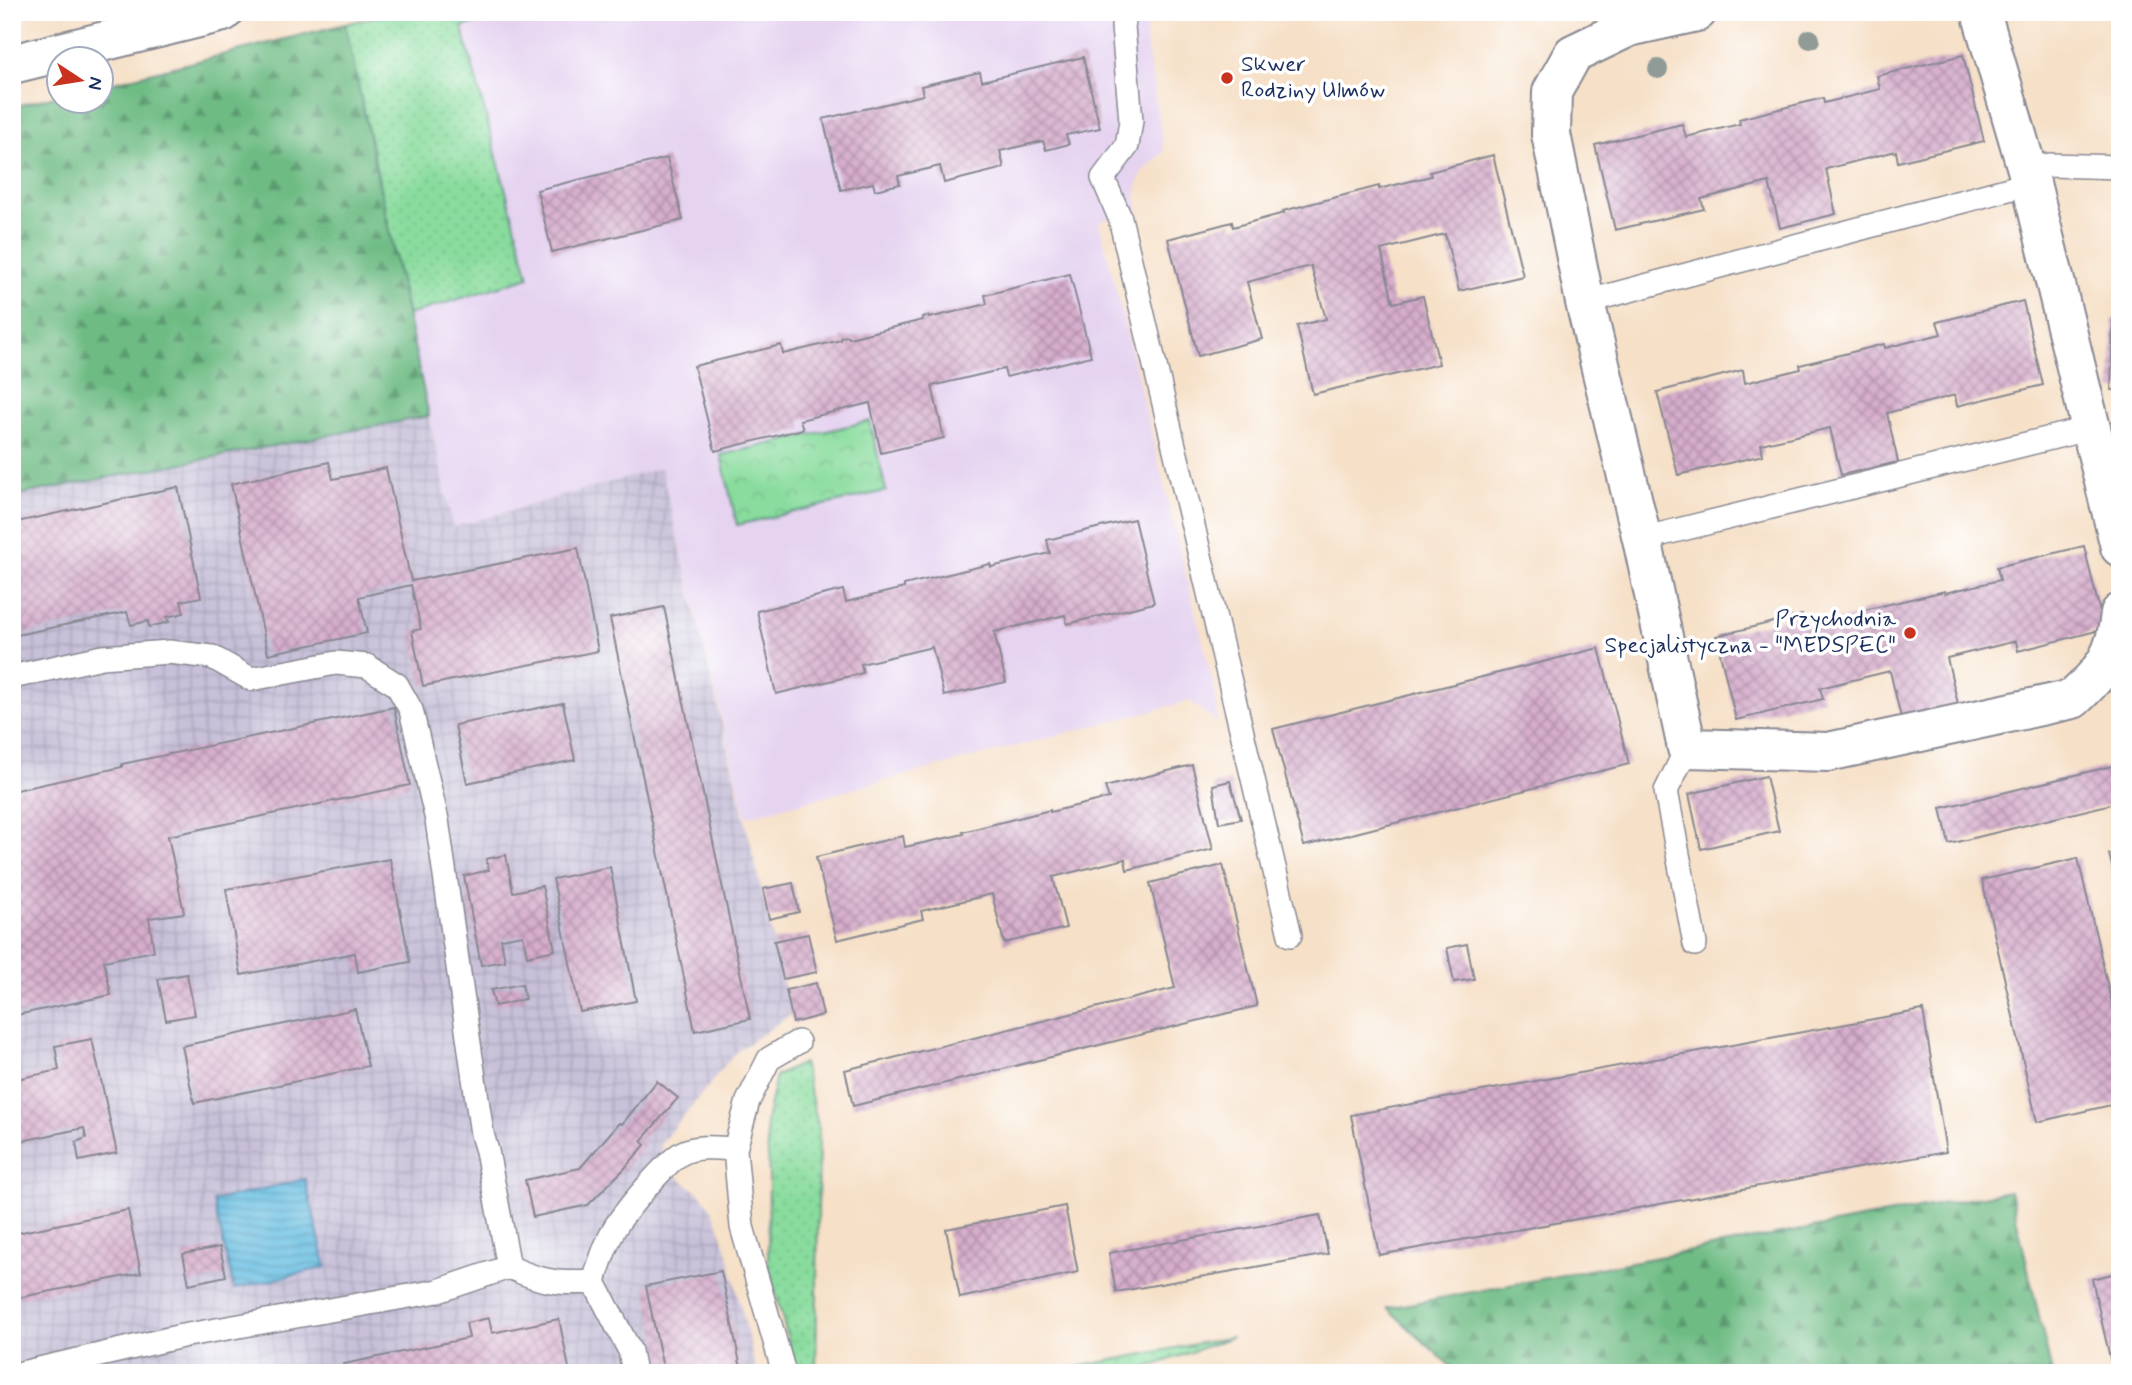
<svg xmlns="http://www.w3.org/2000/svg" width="2132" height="1385" font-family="Mynerve,sans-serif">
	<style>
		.built { fill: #e5d3f0 }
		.industrial { fill: url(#industrial-grid) }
		.grass { fill: url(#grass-dots); stroke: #52867e; stroke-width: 2 }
		.forest { fill: url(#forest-firs); stroke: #447671; stroke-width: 2 }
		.park { fill: url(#park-crowns); stroke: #52867e; stroke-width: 2 }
		.water { fill: url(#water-rules); stroke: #3e769f; stroke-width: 2 }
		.building { fill: url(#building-cross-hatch) }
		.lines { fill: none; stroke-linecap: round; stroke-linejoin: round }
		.lane-casing { stroke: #888892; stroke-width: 26 }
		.street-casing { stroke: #888892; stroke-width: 42 }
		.secondary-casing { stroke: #888892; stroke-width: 42 }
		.lane { stroke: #fff; stroke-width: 23 }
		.street { stroke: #fff; stroke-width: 38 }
		.secondary { stroke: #fff; stroke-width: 38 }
		.tree { fill: #909b98 }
		.poi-dot { fill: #c8321e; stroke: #fff; stroke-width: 2.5 }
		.labels { text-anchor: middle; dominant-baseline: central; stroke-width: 7; stroke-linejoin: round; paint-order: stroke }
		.poi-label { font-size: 23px; fill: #1b2f5e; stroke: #fff; text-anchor: start }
	</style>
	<defs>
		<pattern id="industrial-grid" width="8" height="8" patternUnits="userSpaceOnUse" patternTransform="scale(1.75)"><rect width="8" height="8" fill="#c7c0d8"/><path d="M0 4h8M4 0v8" fill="none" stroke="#aaa5bc"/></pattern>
		<pattern id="grass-dots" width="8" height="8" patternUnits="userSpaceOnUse" patternTransform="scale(1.75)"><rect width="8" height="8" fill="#89dc9d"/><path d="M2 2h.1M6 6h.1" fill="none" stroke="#76bd8a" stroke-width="1.8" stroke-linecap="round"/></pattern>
		<pattern id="forest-firs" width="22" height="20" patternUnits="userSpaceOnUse" patternTransform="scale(1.75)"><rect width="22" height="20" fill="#6ebc84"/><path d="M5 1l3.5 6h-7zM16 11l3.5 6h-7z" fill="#5a996f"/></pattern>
		<pattern id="park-crowns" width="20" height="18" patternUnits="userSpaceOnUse" patternTransform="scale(1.75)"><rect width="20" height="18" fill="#89dc9d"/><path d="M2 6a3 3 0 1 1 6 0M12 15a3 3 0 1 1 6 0" fill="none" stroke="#76bd8a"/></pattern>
		<pattern id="water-rules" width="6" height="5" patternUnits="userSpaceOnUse" patternTransform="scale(1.75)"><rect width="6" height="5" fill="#62bce0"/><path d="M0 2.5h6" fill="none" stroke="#5099b9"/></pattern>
		<pattern id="building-cross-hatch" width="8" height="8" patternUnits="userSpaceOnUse" patternTransform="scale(1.75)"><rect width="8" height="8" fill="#d7aecc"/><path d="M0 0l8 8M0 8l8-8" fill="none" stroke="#ae8ea9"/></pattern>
	</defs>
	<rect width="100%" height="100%" fill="#fff"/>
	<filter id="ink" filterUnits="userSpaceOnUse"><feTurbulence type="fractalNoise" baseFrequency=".0143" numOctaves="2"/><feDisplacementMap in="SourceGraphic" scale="14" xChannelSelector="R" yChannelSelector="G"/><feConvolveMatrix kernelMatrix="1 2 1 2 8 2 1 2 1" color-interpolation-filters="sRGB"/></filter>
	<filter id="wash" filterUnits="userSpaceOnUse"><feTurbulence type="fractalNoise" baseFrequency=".00686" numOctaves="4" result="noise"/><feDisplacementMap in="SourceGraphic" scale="28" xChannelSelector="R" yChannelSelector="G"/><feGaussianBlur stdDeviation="1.57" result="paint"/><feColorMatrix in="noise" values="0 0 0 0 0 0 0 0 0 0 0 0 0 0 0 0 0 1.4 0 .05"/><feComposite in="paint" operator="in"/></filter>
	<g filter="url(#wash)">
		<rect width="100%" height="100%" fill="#f6e0c7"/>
		<path class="built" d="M515,12h631v30l18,110 -20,18 -6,13 -2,14 3,15 -40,9 116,471 3,30 -29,-21 -443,116 -85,-349 -208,59 -45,-212 71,-25 50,-14 -67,-250z"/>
		<path class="industrial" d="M429,416l24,111 208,-59 130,546 -55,38 -75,91 1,23 40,29 13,20 12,35 30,123h-745v-877z"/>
		<path class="grass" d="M396,12h118l-52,15 67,250 -121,38 -63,-291z
			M803,1063l16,66 -3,244h-19l-29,-109 1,-89 -3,-54 10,-45z
			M1232,1337l-99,36h-88z"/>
		<path class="forest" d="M345,24l84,392 -417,80v-389l47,-12 1,7h42v-17z
			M2010,1191l42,182h-594l-71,-65z"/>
		<path class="park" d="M870,421l16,70 -149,34 -16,-70z"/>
		<path class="water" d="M305,1179l21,88 -92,22 -21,-88z"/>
		<g id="blocks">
			<path class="building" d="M1963,55l21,86 -86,21 -2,-11 -70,18 10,45 -56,14 -11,-46 -68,17 3,10 -89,21 -20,-85 87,-21 4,13 54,-13 -1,-5 84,-21 1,5 56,-14 -3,-13z
				M1083,57l17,71 -34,7 3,9 -23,6 -3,-9 -43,10 4,17 -60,15 -4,-17 -42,10 2,8 -25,6 -2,-7 -32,7 -18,-71 100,-24 -2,-9 59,-14 2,9z
				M1493,155l30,121 -64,15 -14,-57 -64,16 12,53 30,-7 16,68 -126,30 -16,-68 29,-7 -15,-53 -64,16 15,57 -64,17 -30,-117 64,-17 1,5 51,-14 -1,-2 96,-25v3l52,-13 -1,-4z
				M667,158l16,62 -131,32 -15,-62z
				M1070,274l21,82 -85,21 -2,-8 -72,17 12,52 -63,15 -11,-50 -70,17 3,9 -88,22 -21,-85 87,-21 2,9 58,-14v-3l7,-1 1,2 74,-18 -1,-3 6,-1 1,2 58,-14 -2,-9z
				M2023,301l20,84 -86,21 -2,-11 -68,18 11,49 -57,13 -11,-47 -69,16 2,11 -85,20 -21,-83 86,-22 2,13 56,-14 -1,-4 84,-21 1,4 56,-14 -4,-12z
				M2113,319h7v71h-9z
				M329,462l4,17 53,-11 25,113 167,-33 20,103 -175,35 -11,-55 9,-2 -10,-44 -52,12 8,36 -99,21 -37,-170z
				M178,487l23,110 -20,4 3,12 -17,4 2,5 -20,5 -1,-6 -17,4 -4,-13 -115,24v-113z
				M1134,519l20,84 -87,21 -2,-9 -71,17 12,50 -62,14 -12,-49 -71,17 2,9 -87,21 -19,-83 86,-21 3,12 58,-14v-3l86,-21 1,3 59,-14 -3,-13z
				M2084,546l20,83 -86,22 -2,-10 -69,17 11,46 -57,14 -11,-47 -70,17 3,11 -87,21 -20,-84 86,-21 4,13 55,-13 -1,-4 85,-20v2l55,-13 -3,-13z
				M664,607l86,412 -55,12 -85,-413z
				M1599,648l30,116 -325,82 -31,-117z
				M563,703l12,57 -108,23 -12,-58z
				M394,707l16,78 -242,51 16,77 -35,5 5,33 -50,10 7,34 -99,21v-225l110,-24v-3z
				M2120,764v38l-171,42 -8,-36z
				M1192,765l21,84 -86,21 -2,-11 -72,18 13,51 -62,15 -12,-49 -71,17 2,8 -86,21 -21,-83 87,-21 2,11 59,-13 -1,-2 87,-22v2l59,-14 -4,-11z
				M1766,776l13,55 -78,18 -12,-55z
				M1230,781l11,38 -22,4 -6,-38z
				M2120,852v42h-1l-10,-40z
				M506,855l7,37 29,-6 13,64 -28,6 -4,-21 -22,4 4,22 -24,4 -17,-89 25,-6 -3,-11z
				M2078,858l42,181v64l-83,19 -55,-242z
				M390,859l20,103 -52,10 -3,-19 -114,22 -15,-86z
				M1223,865l34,141 -404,100 -8,-36 330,-82 -25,-105z
				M610,867l26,134 -56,11 -27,-133z
				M793,883l6,29 -30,7 -6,-30z
				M808,934l9,38 -34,7 -9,-38z
				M1467,944l7,35 -20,3 -7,-34z
				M187,974l8,41 -29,5 -8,-41z
				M816,983l7,32 -30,8 -7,-33z
				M522,984l3,15 -30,7 -4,-16z
				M355,1009l13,57 -174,37 -12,-57z
				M1923,1010l23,142 -567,103 -28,-140z
				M92,1039l25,114 -38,8 -3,-19 10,-4 -2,-10 -72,15v-63l47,-10 -4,-24z
				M657,1081l21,17 -37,43 4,4 -21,24 -36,36 -55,12 -8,-37 55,-12 39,-45 3,1z
				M1065,1206l13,66 -118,26 -14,-69z
				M128,1210l13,63 -129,26v-65z
				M1320,1215l8,39 -212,38 -7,-39z
				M220,1247l6,29 -37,8 -6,-30z
				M721,1271l21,102h-78l-18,-87z
				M2120,1272v93l-8,2 -20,-88z
				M489,1318l3,15 67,-14 11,54h-224l-2,-9 125,-26 -3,-15z"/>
		</g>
	</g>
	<g filter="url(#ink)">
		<use href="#blocks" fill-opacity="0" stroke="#888892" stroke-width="2"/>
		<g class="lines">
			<g class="lane-casing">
				<path id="lane" d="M1126,12l-3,14 8,95 -4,25 -24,32 17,40 170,717
					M2027,169l23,-4 70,2
					M1585,302l446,-119
					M1642,539l449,-111
					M12,677l90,-20 67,-5 43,5 39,22 85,-16 31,3 30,19 14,25 26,110 45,314 5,17 22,116
					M1687,748l-21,43 29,153
					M594,1282l36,69 4,22
					M22,1373l160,-37 256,-45 71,-24c33,15 49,17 85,15 5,-18 11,-35 19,-51 9,-17 53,-69 69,-78 15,-8 36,-5 53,-4
					M784,1373l-42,-146 -7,-78 13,-48 21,-42 29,-17"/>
			</g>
			<g class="street-casing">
				<path id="street" d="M1697,12l-68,15 -56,27 -21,38 -1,42 34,168 57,237 45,209 141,4 245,-53c30,-28 43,-44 47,-86
					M1981,12l50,171 89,364"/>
			</g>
			<g class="secondary-casing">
				<path id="secondary" d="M12,64l211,-52"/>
			</g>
			<use href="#lane" class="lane"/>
			<use href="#street" class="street"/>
			<use href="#secondary" class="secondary"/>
		</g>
		<g class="tree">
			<circle cx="1810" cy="39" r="10"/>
			<circle cx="1658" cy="69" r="10"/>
		</g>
	</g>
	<g class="poi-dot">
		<circle cx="1227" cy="78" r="7"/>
		<circle cx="1910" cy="633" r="7"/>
	</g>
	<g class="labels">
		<g class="poi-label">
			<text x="1241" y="65">Skwer<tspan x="1241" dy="26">Rodziny Ulmów</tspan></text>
			<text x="1896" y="620" text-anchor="end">Przychodnia<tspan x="1896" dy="26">Specjalistyczna - "MEDSPEC"</tspan></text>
		</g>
	</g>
	<rect width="2132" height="1385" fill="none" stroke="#fff" stroke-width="42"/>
	<g transform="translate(80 80) rotate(102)"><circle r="33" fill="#ffffff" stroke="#a4acbf" stroke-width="2"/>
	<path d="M0-5L12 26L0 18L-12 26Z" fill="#c8321e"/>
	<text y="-10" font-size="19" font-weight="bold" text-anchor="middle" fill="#1b2f5e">N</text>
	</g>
</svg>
